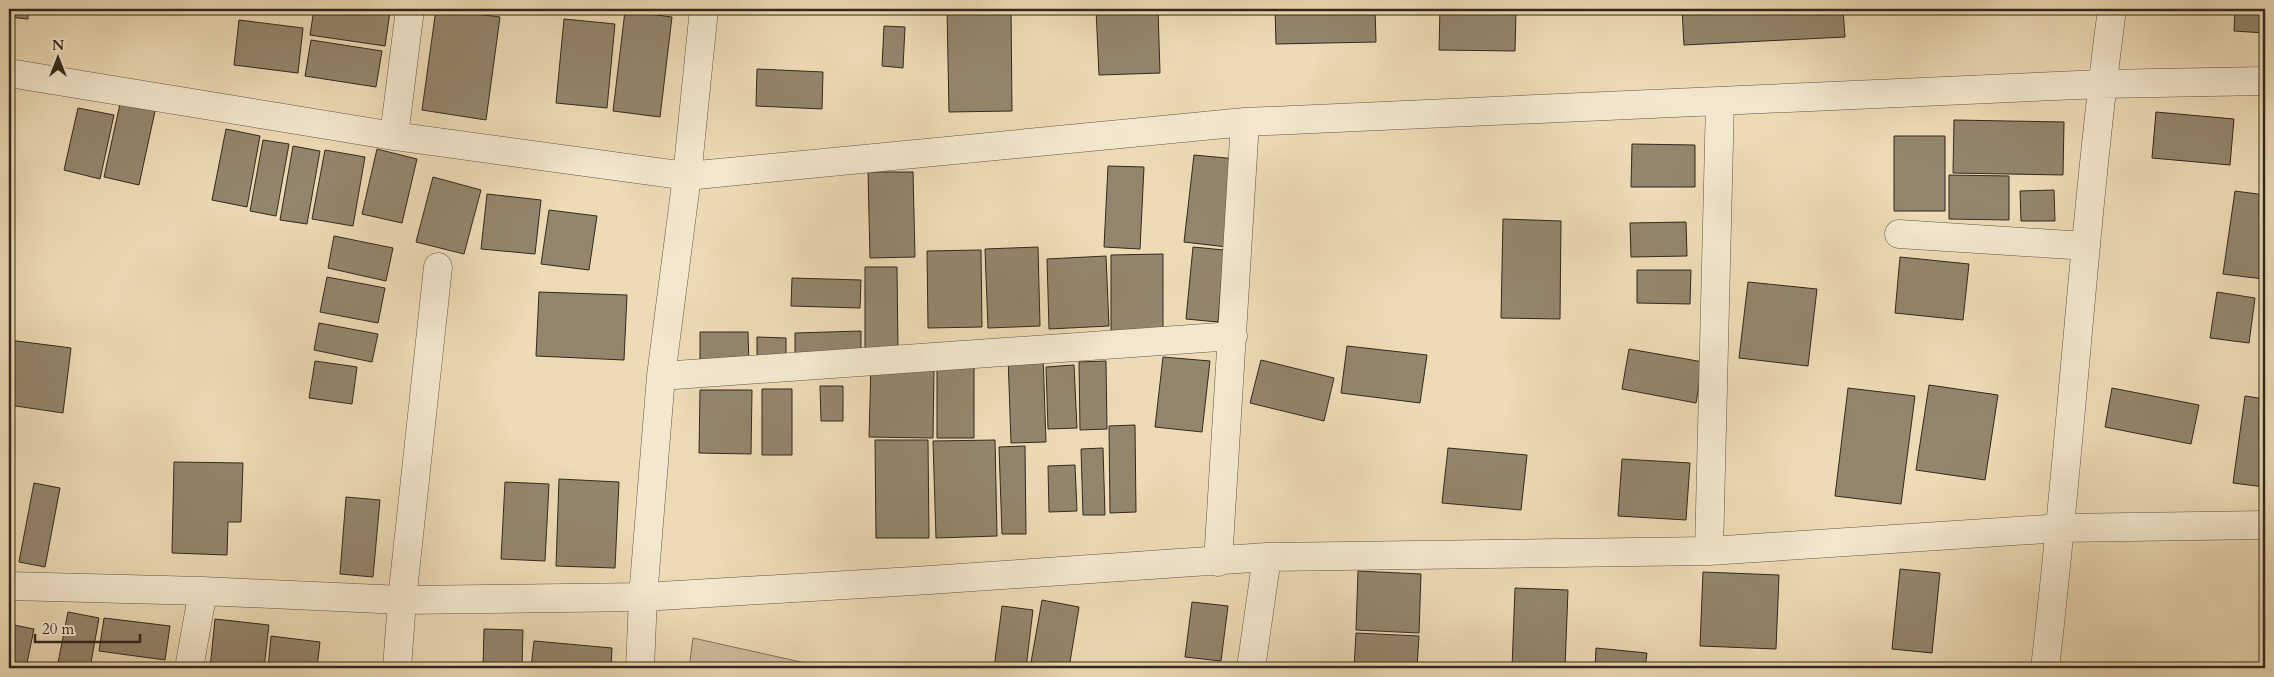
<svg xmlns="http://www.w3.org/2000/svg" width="2274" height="677" font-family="Cardo,serif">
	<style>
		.green { fill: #cdbd9c; stroke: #7f735e }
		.building { fill: #93866d; stroke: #31291f }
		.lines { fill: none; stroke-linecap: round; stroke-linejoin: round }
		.minor-casing { stroke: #605644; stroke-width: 29 }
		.minor { stroke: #f3e8cf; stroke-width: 28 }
	</style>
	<rect width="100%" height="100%" fill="#eddbb5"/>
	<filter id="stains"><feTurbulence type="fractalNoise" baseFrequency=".004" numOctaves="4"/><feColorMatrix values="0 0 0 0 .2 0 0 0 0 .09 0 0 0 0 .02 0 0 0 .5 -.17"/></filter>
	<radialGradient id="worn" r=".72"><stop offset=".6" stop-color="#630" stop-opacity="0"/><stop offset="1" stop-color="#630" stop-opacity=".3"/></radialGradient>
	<path class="green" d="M693,638l135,30h-139z"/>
	<path class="building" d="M9,9h19v10l-19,-2z
		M314,9h56l20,3 -5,34 -75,-11z
		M436,9l64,8 -14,103 -64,-10z
		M947,9h64l1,102 -63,1z
		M1096,9h62l2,64 -61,2z
		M1275,9h100l1,33 -100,2z
		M1440,9h76l-1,42 -76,-1z
		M1682,9h161l2,28 -161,8z
		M2235,9h30v24l-31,-2z
		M625,11l47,6 -12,100 -47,-6z
		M564,19l51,5 -8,84 -51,-5z
		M239,20l64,8 -5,45 -64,-8z
		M884,26l21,1 -2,41 -21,-2z
		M311,40l71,11 -6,36 -71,-11z
		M757,69l66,3 -1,37 -66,-3z
		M120,104l35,7 -16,74 -35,-8z
		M78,108l36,7 -14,64 -36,-9z
		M2156,112l78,7 -4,46 -78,-7z
		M1954,120l110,2 -1,53 -110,-2z
		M226,129l34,7 -13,71 -35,-7z
		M1894,136h51v75h-51z
		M263,140l26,4 -13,72 -26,-5z
		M1632,144l63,1v42h-64z
		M293,146l27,5 -13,73 -27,-4z
		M377,149l40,10 -15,64 -40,-9z
		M325,150l40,7 -12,69 -41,-7z
		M1194,155l43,4 -10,88 -43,-5z
		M1108,166l36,1 -4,82 -36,-2z
		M868,172h45l2,85 -45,1z
		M1949,175l60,1v44l-60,-1z
		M433,177l48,13 -17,64 -48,-12z
		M2054,190l1,31h-34l-1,-30z
		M2235,191l30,4 -2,84 -40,-5z
		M487,194l54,6 -6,54 -54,-5z
		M549,210l48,6 -8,54 -48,-6z
		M1503,219l58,2 -1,98 -59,-1z
		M1686,222l1,34 -56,1 -1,-34z
		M334,236l59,12 -7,33 -58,-13z
		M1038,247l2,79 -52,2 -3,-79z
		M1193,247l31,3 -6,72 -32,-3z
		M981,250l1,77 -54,1 -1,-77z
		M1163,254v78h-52v-77z
		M1106,256l3,70 -60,3 -2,-70z
		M1900,257l69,7 -6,56 -68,-7z
		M865,267h32l1,83h-33z
		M1637,270h54l-1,34 -53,-1z
		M327,277l58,11 -7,35 -58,-11z
		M792,278l69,2 -1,28 -69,-2z
		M1748,282l69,7 -9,77 -69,-8z
		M539,292l88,3 -3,65 -88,-4z
		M2217,292l38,6 -6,45 -39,-5z
		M319,323l59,11 -6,28 -58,-12z
		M861,331v22l-66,1v-21z
		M700,332h48l1,33 -49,1z
		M757,337l29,1v20h-29z
		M9,340l62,8 -8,65 -54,-8z
		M1347,346l80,9 -7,48 -79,-10z
		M1629,349l74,13 -7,41 -74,-14z
		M1043,355l3,87 -35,1 -3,-87z
		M1163,357l47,4 -8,71 -47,-5z
		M1261,360l73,18 -10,43 -74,-18z
		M315,361l42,6 -5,37 -43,-6z
		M1106,361l1,68 -27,1 -1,-68z
		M871,365l63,2 -1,71 -64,-1z
		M937,365h37v73h-37z
		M1074,365l3,63 -29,1 -2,-62z
		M1929,385l69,10 -13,85 -69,-10z
		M820,386h23v35h-22z
		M1848,388l67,8 -14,108 -66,-8z
		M2112,388l87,17 -8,39 -86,-17z
		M762,389h30v66h-30z
		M700,390h52l-1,64 -52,-1z
		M2245,396l20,3v88l-32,-4z
		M1135,425l1,87 -26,1 -1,-87z
		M875,440h53l1,98h-53z
		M995,440l2,96 -61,2 -3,-97z
		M1025,446l1,88h-24l-3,-87z
		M1103,448l2,67h-22l-2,-66z
		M1448,448l79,7 -6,55 -79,-7z
		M1622,459l68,4 -4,57 -68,-4z
		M174,462l69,1 -2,59h-13l-1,33 -55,-2z
		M1075,465l2,46 -28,1 -1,-46z
		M559,479l60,3 -4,86 -59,-2z
		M505,482l44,2 -4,77 -44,-2z
		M34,483l26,5 -15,79 -26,-5z
		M346,497l34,3 -7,77 -33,-3z
		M1900,569l40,4 -8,80 -40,-4z
		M1358,571l63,3 -2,59 -63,-3z
		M1703,572l76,3 -3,74 -76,-3z
		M1515,588l53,2 -3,78h-53z
		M1042,600l37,7 -10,61h-39z
		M1192,602l36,4 -7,55 -36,-4z
		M1002,606l31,4 -7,58h-32z
		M68,612l31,6 -9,50h-33z
		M104,618l66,8 -5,34 -66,-9z
		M215,619l54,6 -5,43h-54z
		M9,624l25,5 -8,39h-17z
		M484,629l39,1 -1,38h-39z
		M1356,633l63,3 -2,32h-63z
		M271,636l49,6 -3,26h-49z
		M534,641l78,7 -1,20h-80z
		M1596,648l51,5 -2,15h-50z"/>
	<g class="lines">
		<g class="minor-casing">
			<path id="minor" d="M9,73l385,63 293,40 558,-54 857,-38 163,-3
				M394,136l16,-127
				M1899,234l187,12
				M661,376l572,-40
				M1709,551l11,-450
				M1218,562l27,-440
				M9,586l194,5 199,9 241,-3 287,-17 337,-23 442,-6 353,-23 203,-3
				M189,668l14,-77
				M397,668l5,-68 36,-333
				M640,668l3,-71 18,-221 26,-200 17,-167
				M1251,668l16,-111
				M2045,668c26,-219 38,-440 67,-659"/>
		</g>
		<use href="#minor" class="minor"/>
	</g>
	<rect width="2274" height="677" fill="none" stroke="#eddbb5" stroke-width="30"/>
	<rect x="10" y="10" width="2254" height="657" fill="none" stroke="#31291f" stroke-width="2.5"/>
	<rect x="15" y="15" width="2244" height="647" fill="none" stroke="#31291f"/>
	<g transform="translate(58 58)" stroke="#f3e8cf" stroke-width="4" paint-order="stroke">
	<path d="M0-4L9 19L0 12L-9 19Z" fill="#31291f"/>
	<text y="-8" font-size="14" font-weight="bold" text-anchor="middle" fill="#31291f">N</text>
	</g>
	<path d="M35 634v8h105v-8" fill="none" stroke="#31291f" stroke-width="2.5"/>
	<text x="42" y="634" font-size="15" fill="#31291f" stroke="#f3e8cf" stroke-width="4" paint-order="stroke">20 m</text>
	<rect width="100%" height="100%" filter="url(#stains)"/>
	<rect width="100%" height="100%" fill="url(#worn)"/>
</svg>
